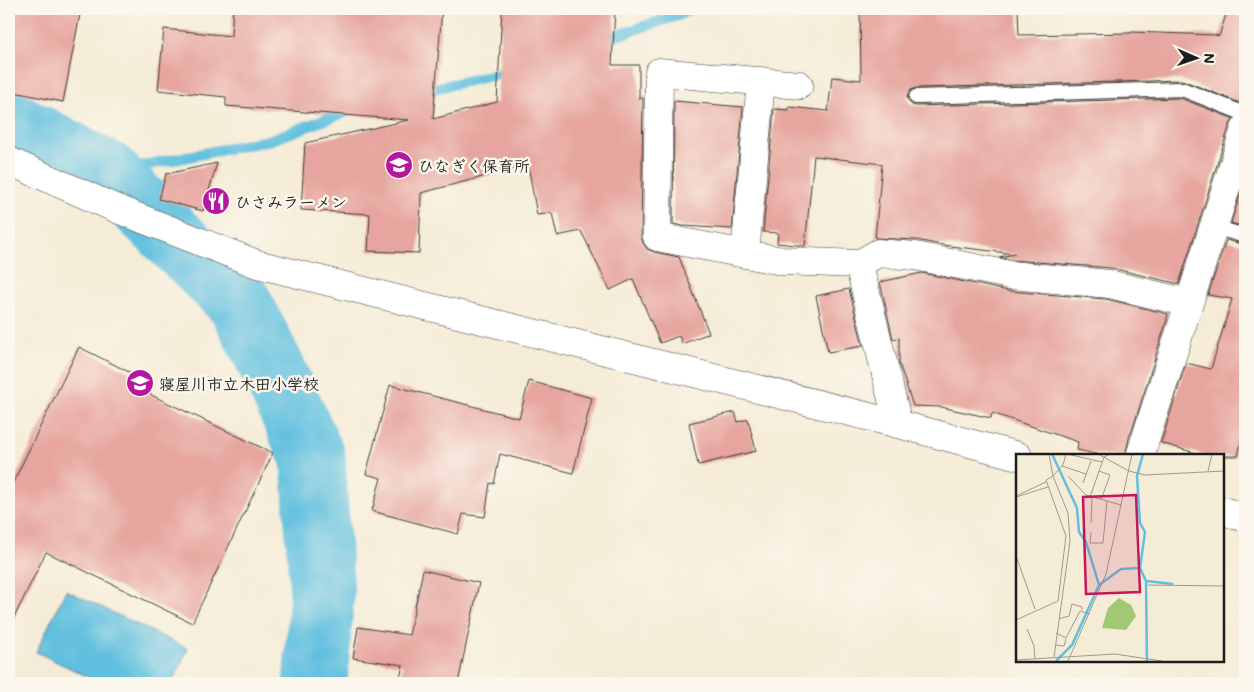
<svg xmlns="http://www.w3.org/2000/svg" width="1254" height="692" font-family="Mali,'Klee One',sans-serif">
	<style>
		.water { fill: #61c0df; stroke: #3e6e7e }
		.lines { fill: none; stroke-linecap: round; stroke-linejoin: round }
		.stream { stroke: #61c0df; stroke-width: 11 }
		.river { stroke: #61c0df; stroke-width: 65 }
		.building { fill: #e6a59e }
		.service-casing { stroke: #3d3b38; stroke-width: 16 }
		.minor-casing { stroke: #3d3b38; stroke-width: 29 }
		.tertiary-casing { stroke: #3d3b38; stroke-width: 29 }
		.service { stroke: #fff; stroke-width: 14 }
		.minor { stroke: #fff; stroke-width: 28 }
		.tertiary { stroke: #fff; stroke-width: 28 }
		.labels { text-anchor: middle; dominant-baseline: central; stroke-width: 5; stroke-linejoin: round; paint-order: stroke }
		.poi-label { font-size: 16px; font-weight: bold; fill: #1c1c1c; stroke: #fbf7ec; text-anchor: start }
		.inset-river { fill: none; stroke: #61c0df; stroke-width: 2.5 }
		.inset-road { fill: none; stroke: #9e998c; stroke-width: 1 }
		.view { fill: #c2185b; fill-opacity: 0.15; stroke: #c2185b; stroke-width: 2.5 }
		.inset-edge { fill: none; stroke: #1c1c1c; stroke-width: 2.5 }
	</style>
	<rect width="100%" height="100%" fill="#fbf7ec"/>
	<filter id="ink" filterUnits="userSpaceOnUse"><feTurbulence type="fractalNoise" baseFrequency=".02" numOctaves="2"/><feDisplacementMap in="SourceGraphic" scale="10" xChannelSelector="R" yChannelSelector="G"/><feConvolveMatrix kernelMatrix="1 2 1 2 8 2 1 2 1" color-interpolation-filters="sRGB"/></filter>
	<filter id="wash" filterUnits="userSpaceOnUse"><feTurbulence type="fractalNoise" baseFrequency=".0096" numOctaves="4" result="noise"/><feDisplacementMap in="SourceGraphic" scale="20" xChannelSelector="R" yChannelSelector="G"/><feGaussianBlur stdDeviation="1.12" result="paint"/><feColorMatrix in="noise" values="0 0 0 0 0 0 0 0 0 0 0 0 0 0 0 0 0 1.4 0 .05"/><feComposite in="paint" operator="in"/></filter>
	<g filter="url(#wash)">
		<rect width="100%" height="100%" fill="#f5ecd7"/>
		<path class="water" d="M66,590l122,59 -16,34h-71l-65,-31z"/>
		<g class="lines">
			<path class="stream" d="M600,41l79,-26 11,-6
				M422,91l90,-20
				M107,173l163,-33 81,-30"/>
			<path class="river" d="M9,122l98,51 133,130 31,62 42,93 3,52 6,82 -7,91"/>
		</g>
		<g id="blocks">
			<path class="building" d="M14,9h67l-18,93 -54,-11v-53z
				M233,9h209l-9,110 64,-17 5,-93h113l-3,56h27v33h4l-2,139 2,6 4,6 7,3 25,5 30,76 -27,11 -3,-8 -19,7 -27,-64 -23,11 -29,-59 -24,5 -5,-23 -15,2 -9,-50 -107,28 -2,60 -51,-2 2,-37 -69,-4 4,-67 104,-23 -183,-14v-9l-68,-7 6,-61 67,7z
				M860,9h158l1,26 112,-2v-1l84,3 4,1 9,-27h17v96l-63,-25 -266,8 -5,2 -3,3 -1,5 2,4 3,3 4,1 264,-8 54,21 -4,5 -51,160 -68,-16 -99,-8 -13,-3 16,-3 -73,-9 -26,-5 -41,-2 7,-74 -68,-8 -9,90 -28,-3 1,-10 -15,-1 11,-123 15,1v-3l39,4 4,-34 29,3z
				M674,101l69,6 -11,122 -49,-3 -10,-2z
				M217,163l-14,48 -44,-12 7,-25z
				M1245,179v48l-14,-4z
				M1226,240l19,5v176l-7,35h-32l-45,-13 25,-80 25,6 21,-70 -24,-4z
				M922,273l86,18 98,8 62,15 -2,9 -35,111h-1l-5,22h-20l-28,-6 1,-8 -86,-29 -1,5 -50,-11 -28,-1 -14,-43v-25l-6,1 -13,-57z
				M849,289l14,57 -35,6 -12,-56z
				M79,347l54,27 -5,10 145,69 -81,170 -146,-71 -37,76v-137z
				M529,381l63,17 -19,75 -73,-19 -6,30 -4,-1 -5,34 -22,-3 -5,20 -86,-23 9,-33 -15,-4 24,-89 129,33z
				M735,412l3,10 10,-3 8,32 -58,14 -9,-42z
				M423,570l56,13 -21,100h-59l4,-18 -50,-7 5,-31 51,8z"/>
		</g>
	</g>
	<g filter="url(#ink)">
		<use href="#blocks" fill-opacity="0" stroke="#3d3b38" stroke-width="1"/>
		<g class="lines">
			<g class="service-casing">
				<path id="service" d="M916,97l266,-8 63,25
					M1214,227l31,9"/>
			</g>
			<g class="minor-casing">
				<path id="minor" d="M799,85l-140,-13 -2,165 125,24 77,3 19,-11 37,3 95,19 99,9 80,19
					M745,254l16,-173
					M859,264l39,160
					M1140,456l105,-327"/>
			</g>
			<g class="tertiary-casing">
				<path id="tertiary" d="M9,161l108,48 140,55 641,160 120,32
					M1223,511l22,7"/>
			</g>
			<use href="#service" class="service"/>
			<use href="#minor" class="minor"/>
			<use href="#tertiary" class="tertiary"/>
		</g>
	</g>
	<defs>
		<g id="school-disc" transform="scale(1.4375)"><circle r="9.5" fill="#b5179e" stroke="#fbf7ec"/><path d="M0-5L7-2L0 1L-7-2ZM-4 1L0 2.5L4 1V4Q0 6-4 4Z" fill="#fff"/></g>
		<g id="restaurant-disc" transform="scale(1.4375)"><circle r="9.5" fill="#b5179e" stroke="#fbf7ec"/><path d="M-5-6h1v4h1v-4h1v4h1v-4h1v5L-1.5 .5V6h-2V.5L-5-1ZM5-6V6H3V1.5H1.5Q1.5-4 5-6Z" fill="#fff"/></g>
	</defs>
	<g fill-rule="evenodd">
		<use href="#school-disc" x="399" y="165"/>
		<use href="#restaurant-disc" x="216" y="201"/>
		<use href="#school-disc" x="140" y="383"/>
	</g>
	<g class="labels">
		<g class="poi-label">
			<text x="418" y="165">ひなぎく保育所</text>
			<text x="235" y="201">ひさみラーメン</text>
			<text x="159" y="383">寝屋川市立木田小学校</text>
		</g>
	</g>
	<g transform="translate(1016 454)">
		<rect width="208" height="208" fill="#f5ecd7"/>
		<path d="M103,144l12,7 5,11 -10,14 -24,-2 6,-20z" fill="#a1c873"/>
		<path class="inset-river" d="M36,0l25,54 2,24 7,10 13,43M127,0l-6,22 3,47 5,9 -5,36 6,13 1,80M130,127l27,3M40,207l16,-16 27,-60 22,-16 19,-1"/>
		<path class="inset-road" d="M51,0l35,8M82,0l31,17 16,4 79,-4M46,12l24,8M83,17l11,4 -9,25M192,17l4,-17M52,22l18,19 35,10M67,29l8,-22M0,42l30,-14M0,43l32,-10M74,43l14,-40 6,-3M75,69l1,-26M75,78l-1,11h13l4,-42M0,102l19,53M132,131l76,1M43,165l10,-3 3,-12 10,3v3M0,166l42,-19 8,-65 -20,-56 7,-4 -4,-22M11,175l7,17 1,13M40,179l10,5 14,-27 10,3M39,191l9,1 2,-7M38,203l16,-116 -2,-28 -15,-37 10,-11 3,-11M0,206l99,-6 47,7M52,207l38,-87 26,-120"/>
		<path class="view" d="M120,41l4,97 -54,2 -3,-97z"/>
		<rect width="208" height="208" class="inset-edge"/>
	</g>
	<rect width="1254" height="692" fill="none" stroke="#fbf7ec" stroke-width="30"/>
	<g transform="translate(1196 58) rotate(92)" stroke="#fbf7ec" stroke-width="4" paint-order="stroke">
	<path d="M0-4L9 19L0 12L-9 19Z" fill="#1c1c1c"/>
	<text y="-8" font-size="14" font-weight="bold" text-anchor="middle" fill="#1c1c1c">N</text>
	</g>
</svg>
